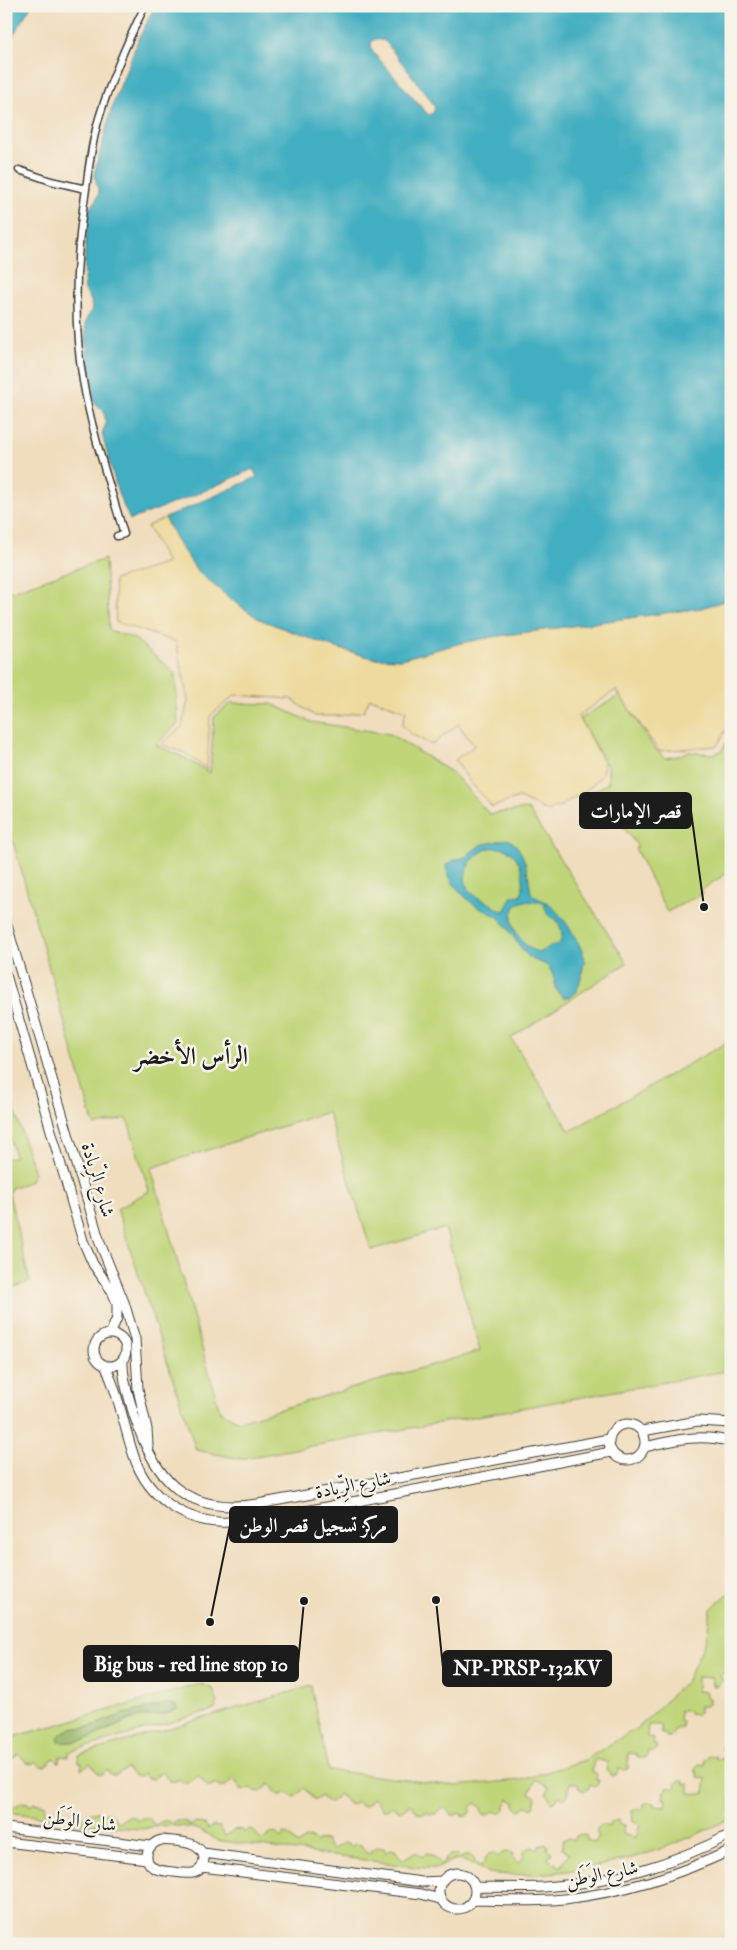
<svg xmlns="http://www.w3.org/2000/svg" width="737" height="1950" font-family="'IM FELL Double Pica',Amiri,serif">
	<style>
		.green { fill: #c0d579; stroke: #6e784a; fill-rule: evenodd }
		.forest { fill: #98b669; stroke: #5a6942 }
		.sand { fill: #eeda9e; stroke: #857b5d }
		.water { fill: #42aec1; stroke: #2f656e; fill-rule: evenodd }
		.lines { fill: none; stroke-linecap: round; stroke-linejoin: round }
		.pedestrian-casing { stroke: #3c3934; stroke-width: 9 }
		.minor-casing { stroke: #3c3934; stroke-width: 11 }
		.pedestrian { stroke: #fff; stroke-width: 6 }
		.minor { stroke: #fff; stroke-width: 9 }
		.labels { text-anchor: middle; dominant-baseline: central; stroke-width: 5; stroke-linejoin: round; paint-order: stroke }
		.street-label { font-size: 19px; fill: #1c1c1c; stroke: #f7f3e8 }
		.district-label { font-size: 24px; font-weight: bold; fill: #1c1c1c; stroke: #f7f3e8 }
		.leader { fill: none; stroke: #1c1c1c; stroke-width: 2 }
		.callout-dot { fill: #1c1c1c; stroke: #f7f3e8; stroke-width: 2 }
		.callout { fill: #1c1c1c; stroke: #1c1c1c; stroke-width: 2 }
		.callout-label { font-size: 20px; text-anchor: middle; font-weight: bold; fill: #fff }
	</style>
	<rect width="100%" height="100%" fill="#f7f3e8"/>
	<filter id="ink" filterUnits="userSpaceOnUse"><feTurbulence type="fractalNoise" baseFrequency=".02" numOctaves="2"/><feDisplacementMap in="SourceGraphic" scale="10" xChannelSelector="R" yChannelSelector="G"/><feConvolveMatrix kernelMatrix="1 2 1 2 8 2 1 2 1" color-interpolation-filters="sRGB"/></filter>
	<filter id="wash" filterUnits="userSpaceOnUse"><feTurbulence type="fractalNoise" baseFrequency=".0096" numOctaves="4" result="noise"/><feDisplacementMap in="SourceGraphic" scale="20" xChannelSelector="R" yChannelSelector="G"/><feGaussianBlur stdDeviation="1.12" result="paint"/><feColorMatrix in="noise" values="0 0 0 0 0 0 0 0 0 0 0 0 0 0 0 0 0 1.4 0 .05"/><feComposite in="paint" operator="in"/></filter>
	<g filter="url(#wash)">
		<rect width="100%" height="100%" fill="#f0ddbd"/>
		<path class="green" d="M105,559l4,71 26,9 40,34 3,51 -22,21 25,11 29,17 4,-56 17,-14 41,1 39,18 79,12 63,39 36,41 39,-5 99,154 -116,75 59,93 161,-91v330l-491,89 -44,-9 -79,-241 32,-18 -22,-73 -33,8 -88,-309v-224zM328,1112l43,138 74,-22 35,123 -241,70 -19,-10 -69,-243z
			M620,695l34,53 11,10 13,-2 10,-4 26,2 7,-3 10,-15v143l-4,-6 -26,17 2,3 -36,19 -32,-64 3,-1 -29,-39 -19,10 -4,-10 2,-14 20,-11v-15l-28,-49z
			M6,1081l28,92 -5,9 -18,6 -2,6 21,88 -24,7v-130l9,-3 -9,-30z
			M731,1591v75l-11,10 3,4 -6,6h-5v-8l-15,-1v14l9,1v5l3,1v5l-3,3h-7v6l-3,3 -7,-1v-3h-9l-1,9 3,1v6l-8,3 -1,5 -3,3 -4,-1 -1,-3h-4v-9h-13l-1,12 6,2v6h3l1,4 -4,3 -5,-1 -1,5 -4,2h-6v-4l-9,-1v16l-4,1 -5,-1 -1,4 -4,3 -4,-2v-3l-4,-1 2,-8 -13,-3 -4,12 6,3 -1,6h3l-1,4 -3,2 -5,-2 -2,5 -4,2 -6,-3 1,-3 -8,-3 -4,8 2,1 -2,5 -3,3 -5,-3 -3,4 -4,2 -3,-3 1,-2 -4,-3 3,-7 -13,-8 -7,14 7,4 -2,10 -4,1 -4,-3 -3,4 -4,1 -5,-4 2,-3 -7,-4 -5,8 2,1 -5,5 -8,-2 -3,3 -5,1 -4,-5 1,-2 -6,-5 -6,6 2,2 -5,5h-4l-4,-3 -3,2h-4l-8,-8 -8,7h-6l-4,-3 -2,3 -6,-1 -8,-9 -9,7 -6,-2 -3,-4 -3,4h-6l-9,-11 -9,8h-4l-4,-4 -4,3 -5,-1 -8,-10 -10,8h-4l-5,-6 -4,3h-4l-9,-11 -9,9 -5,-1 -4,-4 -4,3h-4l-8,-11 -10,8 -6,-1 -3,-4 -4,3 -6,-1 -7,-10 -10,8h-5l-5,-4 -2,3h-5l-9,-11 -10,8h-5l-4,-4 -3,2h-7l-7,-10 -9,8 -6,-1 -4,-4 -3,3 -6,-1 -7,-8 -11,7h-5l-4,-5 -4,4h-4l-9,-11 -9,7 1,-8h-3v-7l232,-69 17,84 128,16 65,-6 64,-20 55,-34 47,-46 19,-40 5,-31z
			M201,1684l12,5 5,14 -3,2 1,4 -147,43 -1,5 -8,-1 -1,7 -5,-5 -9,8h-5l-4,-5 -3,3 -6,-1 -8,-9 -10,7h-3v-22zM171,1713l-36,5 -50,22 -15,-11 19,-2 35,-13z
			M724,1739l7,1v78c-15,7 -30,15 -45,21 -59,25 -127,38 -191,35 -15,-1 -23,-14 -38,-14 -9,0 -14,6 -22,8 -3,0 -7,0 -11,0l-202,-27c-10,-2 -16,-9 -25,-12 -12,-3 -27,-4 -39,-3 -7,1 -12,3 -19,3l-64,-6 1,-13 6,9 10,-7h6l3,4 4,-4 6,1 7,10 10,-7 7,1 2,4 5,-3h7l6,8c6,-5 11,-8 18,-2l3,-3 11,1 3,4 5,-3 10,1 3,5 5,-3 7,1 5,9 10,-7 7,1 2,3 4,-4 5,1 9,11 10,-8 5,1 4,4 3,-4 5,1 8,10 10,-7 6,1 3,3 3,-2h6l7,10 11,-7h6l2,4 4,-3 6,1 6,9 10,-7 7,1 2,5 4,-4 5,1 7,10 11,-7h5l4,4 4,-4 6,1 9,10 9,-9h7l4,4 3,-4h6l5,5 -1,2 7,5 4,-6 -1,-2 5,-5 5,-1 4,4 4,-4 6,-1 5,3 -1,2 6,6 6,-7 -2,-2 6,-6 5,-1 4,3 2,-4 7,-2 2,2 -1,3 5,3 -4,7 13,8 8,-13 -7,-5 2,-10 5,-1 5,2 1,-4 6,-2 6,2 -1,3 9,4 4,-8 -3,-2 2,-6 6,-2 5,2 1,-5 9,-2v4l5,1 -2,9 14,4 4,-14 -7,-3 -1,-10 5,-3 6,2 1,-6 5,-2 6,1v3l10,1 1,-8h-3l1,-8 5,-4 6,2 1,-6 4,-3h4v4h5v9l15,1 2,-15 -9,-2v-5h-2v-4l4,-4 6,1v-6l3,-3h8v3h9v-10l-3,1v-8z
			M6,1802l5,7 11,-7 6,1 2,3 4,-3 12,2 -2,4 3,5 6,-5 -1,9 -46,-6z"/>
		<path class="forest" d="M169,1703l7,2 1,4c-12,8 -27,6 -41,9 -26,6 -48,28 -77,24l-1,-4 4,-5 8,-4 19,-2 35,-13z"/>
		<path class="sand" d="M165,518l4,10 64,73 26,18 70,27 44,12 28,1 60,-16 31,-6 209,-29 30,-9v128l-5,3 -9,16 -58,5 -43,-61 -38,26 26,47 -2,12 -14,14 -29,18 -5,1 -5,4 -30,-14 -27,9 -22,-25 -15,-22 19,-14 -16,-22 -26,21 -21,-11 -9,-9 4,-14 -36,-13 -6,13 -24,5h-25l-24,-17 -56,-4 -25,21 -3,53 -22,-16 -24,-9 21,-17 6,-26 -12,-59 -60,-20 -2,-42 53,-17 -20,-37z"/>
		<path class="water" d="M6,6h25l-25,41z
			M155,6h576v593l-30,9 -209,29 -31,6 -60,16 -28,-1 -44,-12 -70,-27 -26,-18 -35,-29 -20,-29 -13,-25 92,-41 -4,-8 -58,26 -65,25 -11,-24 -17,-62 4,-11 -2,-11 -10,-10 -7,-51 -2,-29 7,-13 -1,-8 -7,-13 1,-37 4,-43 5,-4 5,-11 -5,-19 18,-67 26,-67zM375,39l10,2 45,58 5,9 -2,5 -4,2 -7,-7 -50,-57 -1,-8z
			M507,839c18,6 22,39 24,54 5,6 11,6 17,10 13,10 35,42 37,58 -5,13 -3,35 -21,37 -12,-7 -7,-20 -15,-30 -5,-6 -14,-6 -20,-11 -11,-10 -18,-26 -28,-37 -6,-7 -16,-8 -23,-13 -12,-7 -32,-27 -32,-42l9,-5 10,-3 15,-12zM490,848c7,0 13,-1 19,3 13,8 17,31 12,44l-9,1 -8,15c-6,-1 -8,-4 -13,-7 -6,-3 -13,-6 -18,-10 -18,-16 -1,-40 17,-46zM525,901l18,2c3,4 2,10 6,13 2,2 5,2 7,4 5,5 8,17 4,22 -3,4 -7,4 -11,5 -5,2 -8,6 -14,4 -18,-7 -36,-43 -10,-50z"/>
	</g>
	<g filter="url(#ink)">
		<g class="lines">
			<g class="pedestrian-casing">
				<path id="pedestrian" d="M19,170l32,11 35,8
					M117,536l7,-2c-15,-51 -32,-101 -41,-153 -11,-63 -7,-130 3,-192 3,-24 6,-48 13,-71 12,-39 28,-76 46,-112"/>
			</g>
			<g class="minor-casing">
				<path id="minor" d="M6,922l94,321 24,59 11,37 3,50 9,40 1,17
					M6,975l77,266 10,23 19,27 5,12v15l-7,16
					M94 1350a16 16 0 1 1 32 0a16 16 0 1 1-32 0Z
					M123,1359c-1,19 6,38 11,56 21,66 51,100 124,89l351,-65
					M105,1365c15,31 19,65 31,97 13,34 46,58 82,60 14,1 28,-1 41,-2l352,-68
					M609 1442a18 18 0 1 1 36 0a18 18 0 1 1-36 0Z
					M642,1431l56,-10 33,2
					M645,1447c29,-7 56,-14 86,-5
					M6,1828l144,18
					M162,1840c15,2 37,0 42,17 0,20 -17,17 -31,15 -7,-1 -14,-1 -19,-4 -14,-9 -5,-26 8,-28z
					M6,1842l141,17
					M203,1853l219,29 20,-1
					M202,1867l219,27 19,5
					M439 1891a18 18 0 1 1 36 0a18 18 0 1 1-36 0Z
					M475,1887c23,0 46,1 69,0 64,-4 130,-23 187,-53
					M473,1900c31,1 62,2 92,-1 58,-7 114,-24 166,-49"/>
			</g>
			<use href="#pedestrian" class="pedestrian"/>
			<use href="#minor" class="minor"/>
		</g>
	</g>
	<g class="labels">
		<g class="street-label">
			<text transform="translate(98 1180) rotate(74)">شارع الرِّيادة</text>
			<text transform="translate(353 1485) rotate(-11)">شارع الرِّيادة</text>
			<text transform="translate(80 1821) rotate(7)">شارع الوَطَن</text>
			<text transform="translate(602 1874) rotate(-11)">شارع الوَطَن</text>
		</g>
		<g class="district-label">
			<text x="191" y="1056">الرأس الأخضر</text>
		</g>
	</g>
	<path class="leader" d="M704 907L691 811M210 1622L230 1525M304 1601L298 1664M436 1600L443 1668"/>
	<g class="callout-dot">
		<circle cx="704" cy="907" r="5"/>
		<circle cx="210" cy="1622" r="5"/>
		<circle cx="304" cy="1601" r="5"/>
		<circle cx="436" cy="1600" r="5"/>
	</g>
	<g class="callout">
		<rect x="580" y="793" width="111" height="35" rx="5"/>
		<rect x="230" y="1507" width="167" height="35" rx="5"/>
		<rect x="84" y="1646" width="214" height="35" rx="5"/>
		<rect x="443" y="1651" width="168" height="35" rx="5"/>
	</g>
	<g class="callout-label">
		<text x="636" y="818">قصر الإمارات</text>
		<text x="313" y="1532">مركز تسجيل قصر الوطن</text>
		<text x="191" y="1671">Big bus - red line stop 10</text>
		<text x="527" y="1675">NP-PRSP-132KV</text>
	</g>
	<rect width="737" height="1950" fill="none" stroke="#f7f3e8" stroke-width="25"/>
</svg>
